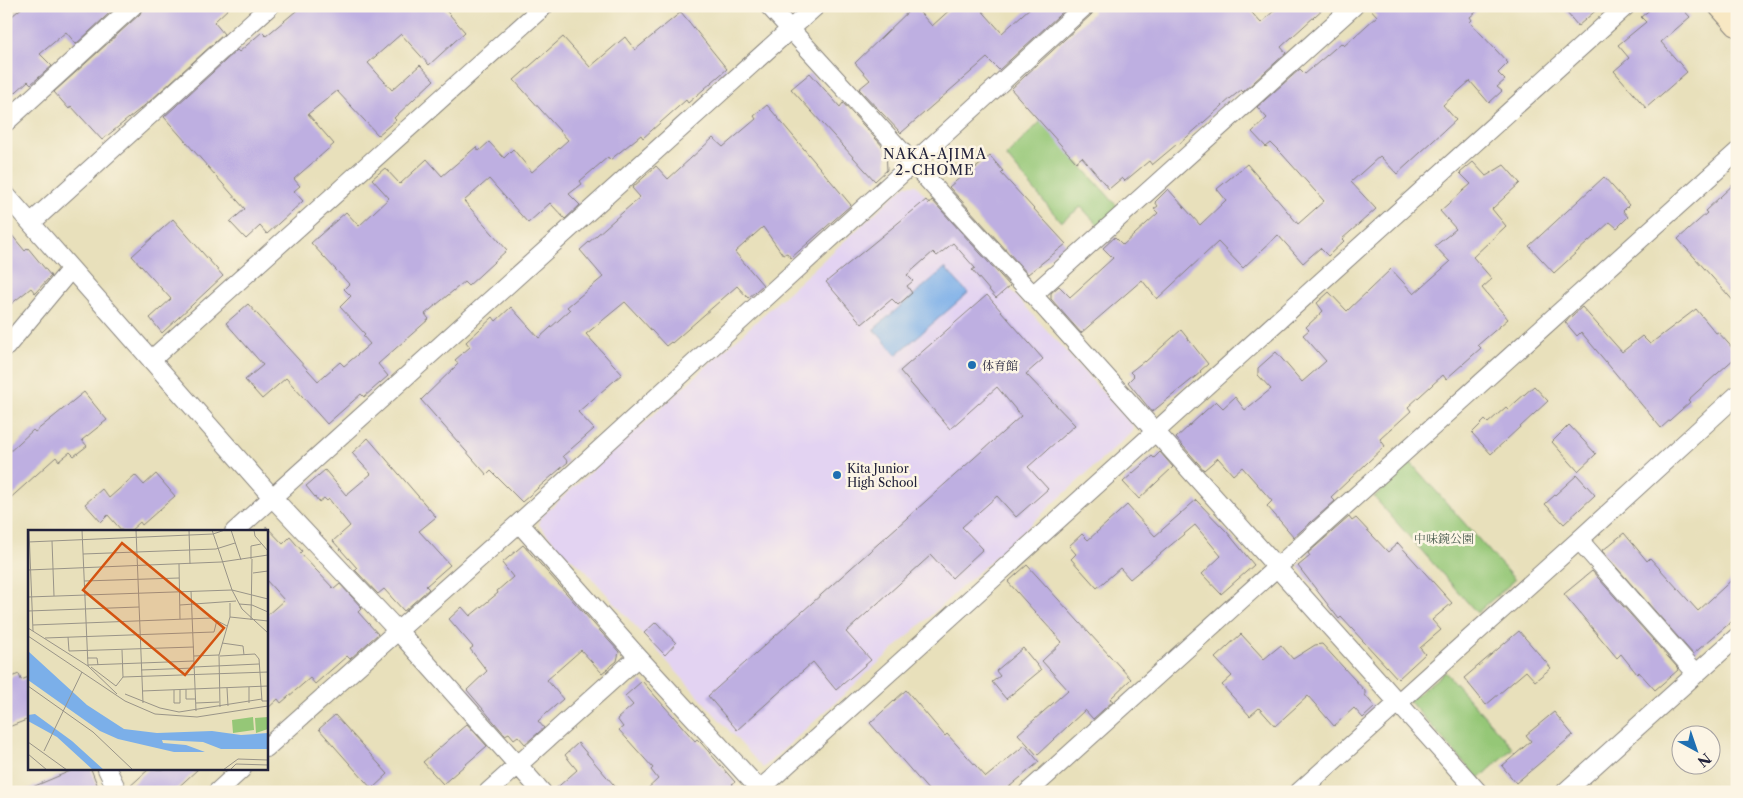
<svg xmlns="http://www.w3.org/2000/svg" width="1743" height="798" font-family="'Libre Caslon Text','Noto Serif JP',serif">
	<style>
		.built { fill: #e3d3f2 }
		.green { fill: #95c777; stroke: #5c7459 }
		.water { fill: #7bafe9; stroke: #4e6892 }
		.building { fill: #beafe1 }
		.lines { fill: none; stroke-linecap: round; stroke-linejoin: round }
		.street-casing { stroke: #85817b; stroke-width: 20 }
		.secondary-casing { stroke: #85817b; stroke-width: 26 }
		.street { stroke: #fff; stroke-width: 18 }
		.secondary { stroke: #f8e8c3; stroke-width: 24 }
		.poi-dot { fill: #1f6fb2; stroke: #fcf5e5; stroke-width: 2 }
		.labels { text-anchor: middle; dominant-baseline: central; stroke-width: 5; stroke-linejoin: round; paint-order: stroke }
		.poi-label { font-size: 12px; fill: #22223b; stroke: #fcf5e5; text-anchor: start }
		.park-label { font-size: 12px; fill: #4a5c50; stroke: #fcf5e5 }
		.neighbourhood-label { font-size: 14px; letter-spacing: 1px; fill: #22223b; stroke: #fcf5e5 }
		.inset-road { fill: none; stroke: #999488; stroke-width: 1 }
		.view { fill: #d45411; fill-opacity: 0.15; stroke: #d45411; stroke-width: 2.5 }
		.inset-edge { fill: none; stroke: #22223b; stroke-width: 2.5 }
	</style>
	<rect width="100%" height="100%" fill="#fcf5e5"/>
	<filter id="ink" filterUnits="userSpaceOnUse"><feTurbulence type="fractalNoise" baseFrequency=".02" numOctaves="2"/><feDisplacementMap in="SourceGraphic" scale="10" xChannelSelector="R" yChannelSelector="G"/><feConvolveMatrix kernelMatrix="1 2 1 2 8 2 1 2 1" color-interpolation-filters="sRGB"/></filter>
	<filter id="wash" filterUnits="userSpaceOnUse"><feTurbulence type="fractalNoise" baseFrequency=".0096" numOctaves="4" result="noise"/><feDisplacementMap in="SourceGraphic" scale="20" xChannelSelector="R" yChannelSelector="G"/><feGaussianBlur stdDeviation="1.12" result="paint"/><feColorMatrix in="noise" values="0 0 0 0 0 0 0 0 0 0 0 0 0 0 0 0 0 1.4 0 .05"/><feComposite in="paint" operator="in"/></filter>
	<g filter="url(#wash)">
		<rect width="100%" height="100%" fill="#e8e0bb"/>
		<path class="built" d="M906,185h10l218,242 -1,4 -370,337 -179,-199 -23,-19 -22,-25 1,-7z"/>
		<path class="green" d="M1041,121l78,87 -20,18 -18,-19 -20,15 -55,-66z
			M1411,463l104,117 -38,33 -103,-116z
			M1445,672l68,76 -34,31 -70,-78z"/>
		<path class="water" d="M945,268l23,25 -72,62 -22,-26z"/>
		<g id="blocks">
			<path class="building" d="M24,6h93l-41,38 -10,-12 -26,22 12,12 -21,18 -3,-3 -22,20v-80z
				M143,6h88l-17,16 10,12 -74,67 -48,39 -31,-34 -2,3 -15,-17 86,-78z
				M302,6h140l23,26 -36,33 -28,-31 -33,29 24,27 28,-25 14,15 -40,38 2,2 -18,15 -41,-44 -29,23 26,30 -40,35 6,7 -6,5 9,10 -36,33 -7,-8 -14,13 -16,-17 15,-13 -81,-92 73,-67 2,2 23,-20 4,4z
				M914,6l18,20 22,-20h24l24,27 30,-27h37l-70,64 -12,-12 -86,75 -42,-44 11,-9 -15,-17z
				M1095,6h151l15,17 18,-17h47l-45,41 5,6 -43,39 -2,-2 -10,8 -53,47 -1,-1 -25,21 -3,-4 -24,20 -3,-3 -13,11 -27,-32 -6,5 -65,-73 81,-75z
				M1368,6h115l-13,11 2,3 -2,2 38,41 -10,10 7,7 -8,7 5,4 -13,12 -19,-22 -27,24 13,15 -59,54 -17,-18 -29,26 25,27 -34,30 2,2 -16,15 -8,-8 -17,15 -25,-28 -35,33 -25,-26 -61,57 -15,-19 -61,53 -30,-34v-6l8,-7 11,11 43,-39 -10,-10 12,-11 8,8 35,-32 -4,-4 4,-3 -3,-4 13,-13 32,36 26,-25 -9,-11 30,-25 51,60 26,-23 -42,-47 -11,-11 -5,4 -14,-15 15,-14 -10,-11 43,-38 5,5 36,-31 3,3 33,-30z
				M1561,6h40l-23,20z
				M1654,6h26l10,11 -29,25 26,30 -41,36 -32,-37 15,-13 -11,-13 28,-23 -5,-5z
				M681,12l46,57 -39,34 -2,-3 -43,38 -2,-3 -31,25 -2,-3 -28,24 2,3 -13,10 11,11 -15,14 -15,-16 -22,20 -39,-44 -25,22 43,49 -39,36 -4,-4 -39,32 4,5 -51,45 10,12 -24,21 -3,-3 -34,30 -41,-46 -24,21 -17,-19 18,-15 -37,-42 22,-19 70,77 22,-19 4,4 26,-22 -7,-8 2,-2 -25,-27 11,-11 -7,-7 5,-5 -38,-41 35,-31 13,14 30,-28 -17,-19 13,-11 15,16 27,-25 15,17 34,-29 3,4 10,-9 15,16 9,-9 19,23 36,-32 -54,-60 49,-43 27,30 35,-30 10,13z
				M810,73l30,34 3,-4 43,47 1,20 -12,11 -84,-92z
				M767,105l84,100 -60,53 -4,-5 -4,2 -20,-28 -28,25 28,33 -15,13 -11,-12 -65,57 -1,-1 -5,4 -41,-44 -39,32 36,40 -44,38 16,17 -31,27 5,6 -46,40 -31,-31 -4,4 -66,-75 37,-36 -3,-4 15,-13 -4,-5 27,-25 3,4 15,-14 28,31 31,-28 -3,-3 36,-30 -23,-27 60,-53 -8,-9 24,-22 12,13 45,-41 10,9 33,-28 -2,-3z
				M990,156l13,15 -2,2 65,71 -38,30 -79,-87 20,-17 2,2z
				M1473,162l13,14 18,-11 16,18 -28,26 14,17 -33,31 19,22 -10,9 26,31 -30,26 3,3 -35,31 -3,-4 -35,32 3,4 -31,28 5,7 -54,51 4,4 -41,36 -27,-31 5,-5 -30,-34 -9,8 -15,-17 -14,12 -28,-32 40,-37 7,7 12,-11 10,13 26,-21 -13,-14v-7l18,-16 26,30 24,-21 -23,-26 6,-5 -3,-3 17,-16 -6,-8 12,-11 18,19 44,-42 23,25 36,-32 -15,-16 21,-17 -16,-18 31,-27 -11,-11z
				M1604,177l25,28 -6,6 5,6 -11,11 -7,-6 -56,51 -25,-27z
				M1737,181v124l-59,-66 29,-26 -2,-2z
				M926,200l3,4 3,-4 78,86 -14,12 -24,-28 3,-2 -22,-25 -16,13 -4,-4 -26,23 6,6 -6,5 5,7 -14,12 -6,-6 -30,25 -36,-42z
				M173,219l50,57 -61,57 -12,-15 21,-19 -39,-43z
				M6,228l19,23 3,-3 23,28 -16,17 -4,-5 -25,20z
				M987,295l56,64 -17,15 49,51 -47,42 20,22 -32,28 -19,-21 -35,31 21,22 -31,29 -21,-23 -85,77 25,28 -35,30 -23,-28 -76,68 -29,-34 313,-280 -24,-29 -47,42 -50,-58z
				M1582,307l40,45 20,-16 8,8 46,-35 20,24 2,-1 19,21v3l-49,44 2,2 -29,26 -80,-96 -4,4 -12,-14z
				M1181,330l27,34 -8,7 1,1 -49,40 -24,-30 6,-6 -4,-4 14,-11 1,1z
				M1534,386l14,15 -57,53 -19,-21 13,-13 3,3 18,-16 2,2z
				M84,392l23,28 -25,20 5,6 -13,10 -4,-4 -11,9 -3,-4 -50,45v-47l27,-25 2,2z
				M1569,425l27,29 -18,17 -26,-29z
				M368,438l68,79 -17,14 31,34 -24,21 3,3 -25,22 -20,-22 -6,5 -23,-24 2,-2 -24,-27 17,-15 -21,-27 -2,2 -3,-3 -5,4 -13,-16 19,-16 21,25 25,-21 -19,-21z
				M1160,452l13,15 -34,32 -16,-17 29,-26 2,2z
				M156,474l19,22 -33,29 -2,-3 -11,10h-6l-15,-17 -7,7 -16,-18 17,-15 7,9 26,-23 9,10z
				M1577,475l18,20 -31,29 -19,-20z
				M1196,500l31,32 27,33 -33,29 -19,-20 19,-18 -26,-31 -65,54 -10,-11 -23,20 -26,-29 5,-5 -7,-8 13,-12 6,6 39,-35 28,31z
				M1349,517l3,4 4,-3 32,34 10,-9 54,60 -20,17 9,10 -21,18 5,6 -27,25 -57,-62 -2,2 -41,-53 12,-10 -2,-3z
				M266,526l17,18 7,-7 12,14 -2,2 34,36 6,-5 22,24 -4,4 20,22 -28,25 -3,-3 -32,28 -5,-6 -29,25 -3,-4 -12,11v-94l18,-16 -18,-20z
				M1624,533l23,28 3,-3 48,53 39,-36v42l-44,37 -91,-103z
				M523,545l96,107 -2,9 -15,12 -21,-23 -34,30 16,19 -25,22 6,7 -19,16 -7,-8 -4,3 -5,-6 -4,2 -38,-45 20,-19 -17,-22 3,-2 -24,-28 13,-12 8,9 28,-23 -1,-2 16,-14 -11,-14z
				M1027,565l104,114 -21,20 3,2 -20,18 -8,-9 -48,45 -19,-21 50,-44 -26,-29 20,-19 -54,-60z
				M1592,571l85,96 1,3 -23,20 -16,-18 -2,2 -16,-20 -4,4 -53,-64z
				M656,622l20,21 -11,12 -21,-22z
				M1519,631l32,37 -16,13 -9,-10 -40,34 -22,-27z
				M1241,634l23,25 17,-14 12,14 22,-14 7,-1 43,47v4l10,12 -12,11 -9,-10 -20,18 -26,-30 -33,30 -16,-18 -9,8 -28,-31 10,-9 -17,-18z
				M1023,648l18,22 -35,29 -14,-17 8,-6 -4,-5z
				M19,674l2,6 8,-3v42l-23,9v-49z
				M642,681l53,60 2,-2 5,5 33,38 -3,2 7,8h-95l14,-13 -7,-9 2,-2 -34,-38 4,-3 -6,-8 16,-14 -8,-9z
				M906,690l39,46 2,-2 39,43 39,-32 14,17 -36,30h-73l-60,-69z
				M1554,712l19,23 -57,48 -14,-17 29,-25 -5,-6z
				M335,715l53,59 -16,15 -53,-60z
				M467,724l20,22 -44,38 -20,-22z
				M578,743l22,26 20,23h-68l25,-22 -12,-15z
				M75,769h16l9,23h-79z
				M149,769h49l-25,23h-45v-4z"/>
		</g>
	</g>
	<g filter="url(#ink)">
		<use href="#blocks" fill-opacity="0" stroke="#85817b" stroke-width="1"/>
		<g class="lines">
			<g class="street-casing">
				<path id="street" d="M769,6l264,289 445,497
					M6,122l127,-116
					M6,195l266,302 126,134 144,161
					M32,222l238,-216
					M1033,295l321,-289
					M6,347l64,-77
					M151,360l393,-354
					M519,523l119,134 124,135
					M234,532l582,-526
					M1579,540l117,133
					M266,748l253,-225 566,-517
					M107,769l11,23
					M217,792l25,-23
					M488,792l150,-135
					M757,792l869,-786
					M1028,792l709,-640
					M1299,792l280,-252 158,-145
					M1565,792l172,-155"/>
			</g>
			<g class="secondary-casing">
				<path id="secondary" d="M1721,6l16,18"/>
			</g>
			<use href="#street" class="street"/>
			<use href="#secondary" class="secondary"/>
		</g>
	</g>
	<g class="poi-dot">
		<circle cx="972" cy="365" r="5"/>
		<circle cx="837" cy="475" r="5"/>
	</g>
	<g class="labels">
		<g class="poi-label">
			<text x="982" y="365">体育館</text>
			<text x="847" y="468">Kita Junior<tspan x="847" dy="14">High School</tspan></text>
		</g>
		<g class="park-label">
			<text x="1444" y="538">中味鋺公園</text>
		</g>
		<g class="neighbourhood-label">
			<text x="935" y="154">NAKA-AJIMA<tspan x="935" dy="16">2-CHOME</tspan></text>
		</g>
	</g>
	<g transform="translate(28 530)">
		<rect width="240" height="240" fill="#e8e0bb"/>
		<path d="M225,187l1,13 -21,3 -1,-13zM240,187v12l-12,4 -1,-15z" fill="#95c777"/>
		<path d="M0,121l59,54 37,24 33,4 55,-2 29,4 27,-2v16h-47l-18,-7 -41,-2 1,3 23,2 19,7h-31l-56,-13 -18,-8 -72,-51zM7,184l37,27 32,29h-11l-36,-33 -29,-16v-6z" fill="#7bafe9"/>
		<path class="inset-road" d="M1,0l4,101M54,0l6,136 29,28M108,0l7,173M161,0l1,34M184,0l20,60 36,9M203,0l10,30M226,0l1,6 13,15M24,11l2,55M0,12l185,-8 12,-4M55,24l133,-5 19,-6M223,29v-13l10,-2M151,34l1,55M0,40l193,-8 47,-7M225,43l15,-2M56,51l95,-3M163,61l5,120M0,67l204,-7 10,19 26,24M211,74l13,1 16,7M152,75l56,-4M0,81l111,-4M202,87l38,4M223,90l1,-61M5,95l179,-7 15,8M0,98l60,38M0,106l97,65 30,13 42,3 71,-11M40,107l1,14 125,-4M17,108l169,-6 3,-12M194,113l21,3 1,9M166,126l25,-1M192,126l35,-2 4,5 3,42h6M59,128h10l1,7M60,135l106,-4M63,137l25,19 7,-9 -1,-27M166,137l65,-3M113,140l53,-2M95,147l145,-5M0,156l65,46 40,38M221,157v16M199,158l1,18M158,159v10h10M146,160v13h6v-13M114,161l126,-5M97,164l35,14 19,4 83,-13M168,173l23,-1M192,177l-1,-52 11,-38v-14M0,212l39,28M16,221l38,-79M0,224l19,16M195,240l15,-11 30,1M202,240l6,-6 32,1"/>
		<path class="view" d="M94,13l102,85 -39,47 -102,-85z"/>
		<rect width="240" height="240" class="inset-edge"/>
	</g>
	<rect width="1743" height="798" fill="none" stroke="#fcf5e5" stroke-width="25"/>
	<g transform="translate(1696 750) rotate(140)"><circle r="24" fill="#fcf5e5" stroke="#a5a1a1"/>
	<path d="M0-4L9 19L0 12L-9 19Z" fill="#1f6fb2"/>
	<text y="-8" font-size="14" font-weight="bold" text-anchor="middle" fill="#22223b">N</text>
	</g>
</svg>
